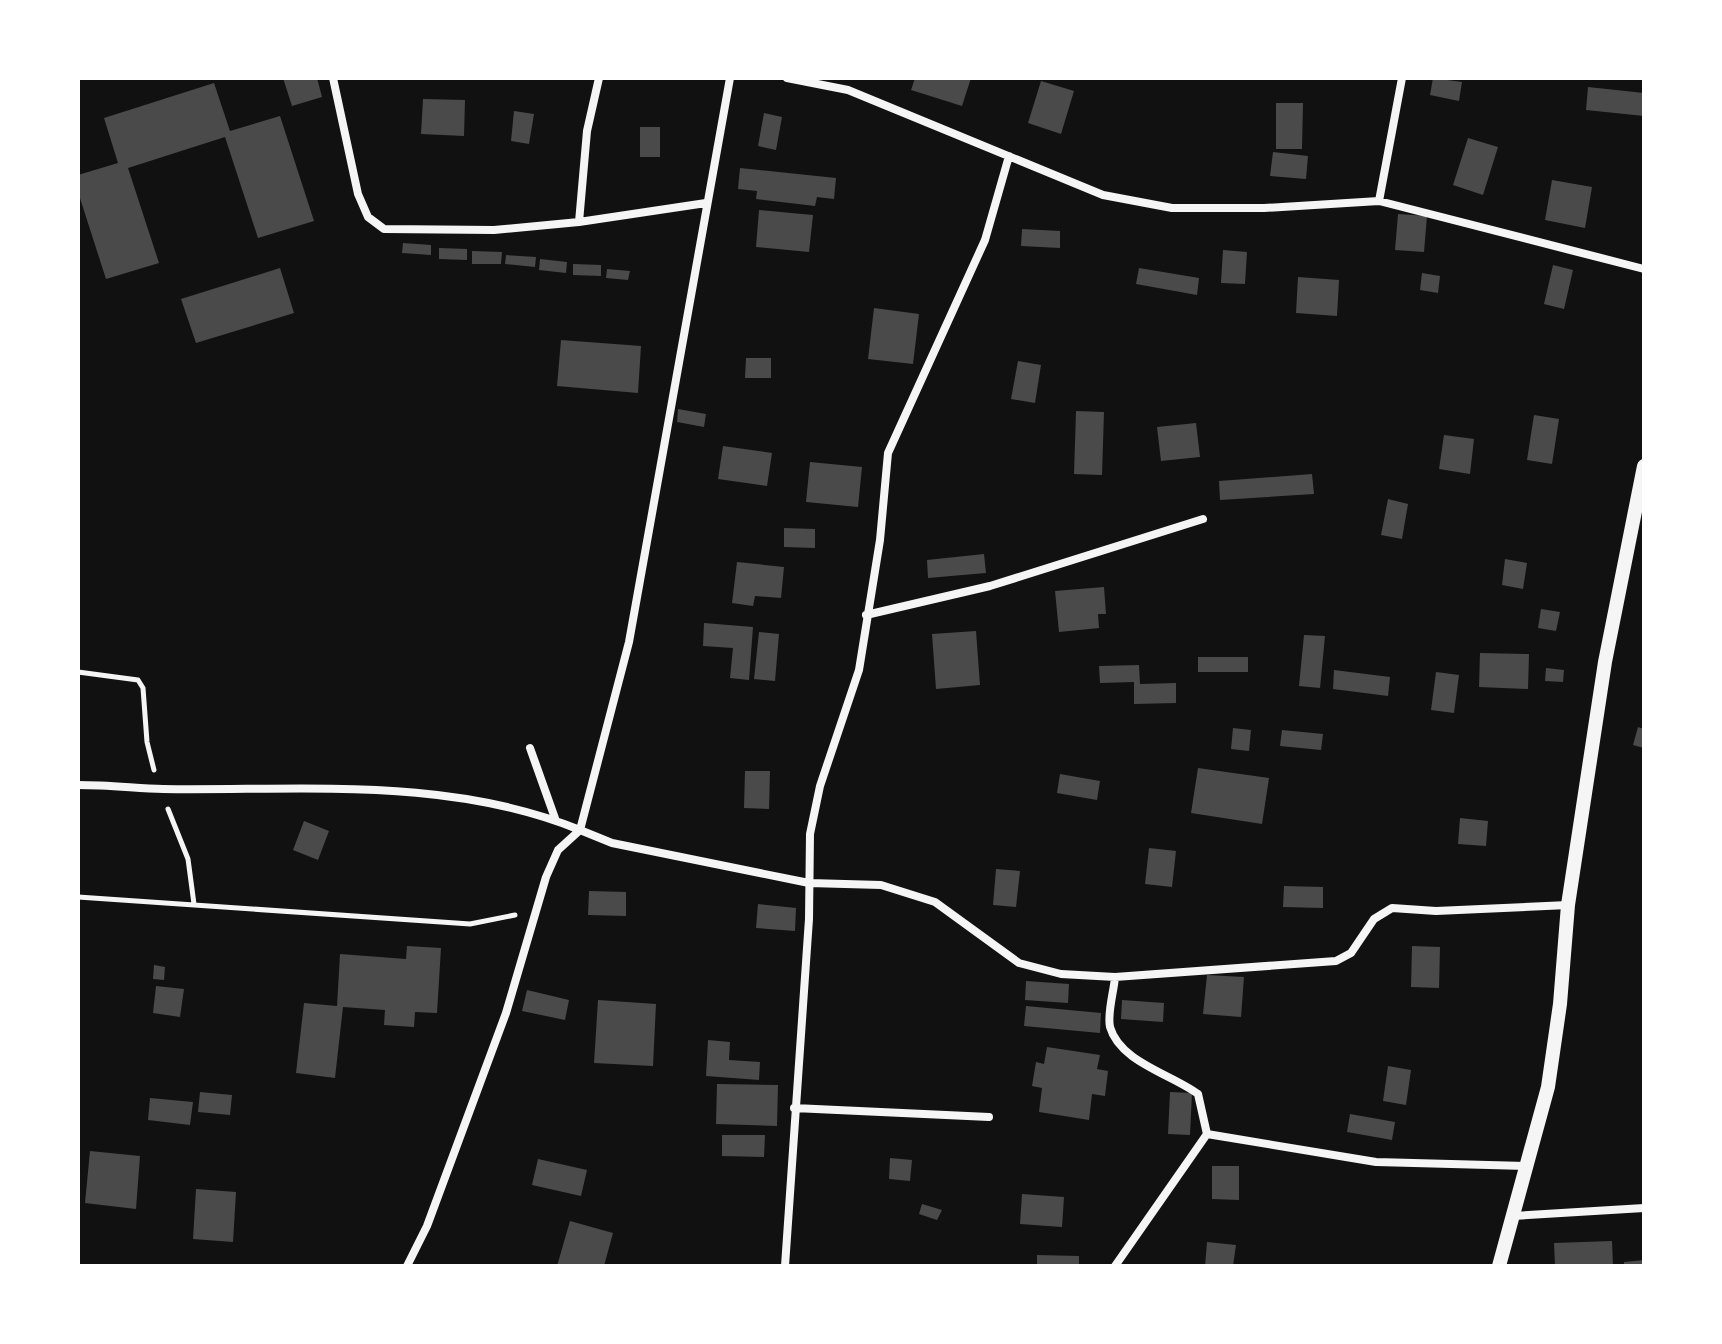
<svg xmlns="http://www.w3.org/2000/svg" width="1722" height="1344" font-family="Mulish,sans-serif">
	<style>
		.building { fill: #4a4a4a }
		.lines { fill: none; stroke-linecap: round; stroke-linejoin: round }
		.path { stroke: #f5f5f5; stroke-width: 5 }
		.minor { stroke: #f5f5f5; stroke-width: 8 }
		.tertiary { stroke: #f5f5f5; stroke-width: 14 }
	</style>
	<rect width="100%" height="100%" fill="#111"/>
	<path class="building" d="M283,78h34l5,19 -30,9z
		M915,78h56l-9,28 -51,-16z
		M1433,78l29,4 -3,19 -29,-6z
		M1041,81l33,10 -13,43 -33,-11z
		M214,83l16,48 50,-15 34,105 -56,17 -33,-101 -97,31 31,95 -53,16 -28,-87v-17l40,-12 -14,-45z
		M1588,87l56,6v23l-58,-6z
		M423,99l42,1 -1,36 -43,-2z
		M1276,103h27l-1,46h-26z
		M514,111l20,3 -5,30 -18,-3z
		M764,113l18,4 -6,33 -18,-4z
		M640,127h20v30h-20z
		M1468,138l30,9 -15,48 -30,-10z
		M1273,152l35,4 -2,23 -36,-3z
		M740,168l96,10 -2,21 -17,-2 -2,9 -59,-7 1,-8 -19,-2z
		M1552,180l40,7 -7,41 -40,-8z
		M759,210l54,5 -4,37 -53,-5z
		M1398,214l29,2 -3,36 -29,-2z
		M1022,229l38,2v17l-39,-2z
		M403,243l28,2v10l-29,-2z
		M439,248l28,1v11l-28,-1z
		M1223,250l24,2 -2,32 -24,-1z
		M472,251l30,1 -1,12h-29z
		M506,255l30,2 -1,10 -30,-3z
		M540,259l27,3 -1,11 -27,-3z
		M573,264l28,1v11l-28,-1z
		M1553,265l20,5 -9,39 -20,-5z
		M280,268l14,45 -98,30 -15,-44z
		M1139,268l60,10 -2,17 -61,-11z
		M607,269l23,2 -2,9 -22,-2z
		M1422,273l18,3 -2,17 -18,-3z
		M1298,277l41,3 -2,36 -41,-3z
		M874,308l45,6 -6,50 -45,-5z
		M561,340l80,6 -3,47 -81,-7z
		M746,358h25v20h-26z
		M1018,361l23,4 -6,38 -24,-4z
		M678,409l28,5 -2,13 -27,-5z
		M1076,411l28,1 -2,63 -28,-1z
		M1534,415l25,4 -7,45 -25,-4z
		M1196,423l4,34 -39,4 -4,-34z
		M1444,435l30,4 -4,35 -31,-5z
		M723,446l49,7 -5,33 -49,-7z
		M810,462l52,5 -4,40 -52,-5z
		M1312,474l2,20 -94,6 -1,-19z
		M1388,499l20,5 -6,35 -21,-4z
		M784,528l31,1v19l-31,-1z
		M984,554l2,19 -58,5 -1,-18z
		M1505,559l22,4 -4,26 -21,-4z
		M737,562l47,5 -3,31 -26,-2 -2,10 -21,-3z
		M1104,587l2,27h-8l1,14 -40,4 -4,-41z
		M1541,609l19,3 -4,19 -18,-3z
		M704,623l49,4 -4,53 -19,-2 3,-30 -30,-2z
		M976,631l4,54 -44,4 -4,-55z
		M759,632l20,2 -4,47 -21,-2z
		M1304,635l21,1 -5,52 -21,-2z
		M1480,653l49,1 -1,35 -49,-2z
		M1198,657h50v15h-50z
		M1139,665l1,19 36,-1v20l-42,1v-22l-34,1 -1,-17z
		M1546,668l18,2 -1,12 -18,-1z
		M1334,670l56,7 -2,19 -55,-7z
		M1436,672l23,3 -5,38 -23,-3z
		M1638,727l6,2v19l-11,-3z
		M1233,728l18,2 -2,21 -18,-2z
		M1282,730l41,4 -2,16 -41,-4z
		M1198,768l71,10 -7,46 -71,-11z
		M745,771h25l-1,38 -25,-1z
		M1060,774l40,7 -3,19 -40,-7z
		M1460,818l28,3 -2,25 -28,-2z
		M304,821l25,10 -11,29 -25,-10z
		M1149,848l27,3 -4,36 -27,-3z
		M996,869l24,2 -4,36 -23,-2z
		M1284,886l39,1v21l-40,-1z
		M589,891l37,1v24l-38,-1z
		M758,904l38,4 -1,23 -39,-3z
		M407,946l34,2 -4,65 -22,-1 -1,15 -30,-2 1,-15 -42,-3 -8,71 -39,-5 8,-70 33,3 3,-52 66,5z
		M1412,946l28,1 -1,41 -28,-1z
		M154,965l11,2 -1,13 -11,-1z
		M1207,975l37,2 -3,40 -38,-3z
		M1026,981l43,3 -1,19 -43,-3z
		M156,986l28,3 -4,28 -27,-4z
		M527,990l42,10 -4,20 -43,-9z
		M598,1000l58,4 -3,62 -59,-3z
		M1122,1000l42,3 -1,19 -42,-3z
		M1026,1006l75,7 -1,20 -76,-7z
		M708,1040l22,2 -1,18 31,2 -1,18 -53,-4z
		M1047,1047l53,8 -3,14 11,2 -3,25 -13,-2 -3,26 -50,-8 3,-24 -10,-2 4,-24 8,2z
		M1388,1066l23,4 -5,35 -23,-4z
		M717,1084l61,1 -1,41 -61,-2z
		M200,1092l32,3 -2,20 -32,-3z
		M1170,1092l22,1 -2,42 -22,-1z
		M150,1098l43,4 -3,23 -42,-5z
		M1350,1114l45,8 -3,18 -45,-8z
		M722,1135h43l-1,22 -42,-1z
		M90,1151l50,5 -4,53 -51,-6z
		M890,1158l22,2 -2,21 -21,-2z
		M538,1159l49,11 -6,26 -49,-11z
		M1212,1166h27v34l-27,-1z
		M196,1189l40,3 -3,50 -40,-3z
		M1022,1194l42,3 -2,30 -42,-3z
		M922,1204l20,6 -5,10 -18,-6z
		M570,1221l43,12 -9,33h-47z
		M1612,1241l1,24 -58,1 -1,-23z
		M1207,1242l29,3 -3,21h-28z
		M1037,1255l42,1v10h-42z
		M1644,1260v6h-20v-4z"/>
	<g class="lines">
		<path class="path" d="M78,672l60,8 5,8 4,54 7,28
			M168,809l20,50 6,45
			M78,897l392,27 45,-9"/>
		<path class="minor" d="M333,78l25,116 10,23 16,12 110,1 85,-8 127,-19
			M730,78l-101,564 -49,188 32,13 197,40 72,2 54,17 84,61 42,11 54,3 221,-16 15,-8 23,-34 18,-11 44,3 132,-6
			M787,78l61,12 255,105 69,13h92l115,-7 265,68
			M1379,201l23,-123
			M579,222l8,-91 12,-53
			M866,615l124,-29 213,-67
			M530,748l26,73
			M78,785c29,0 57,3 85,4 140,2 285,-13 417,41l-22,20 -12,27 -40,136 -79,213 -20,40
			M794,1108l195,9
			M1207,1134l169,28 151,4
			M1513,1216l131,-8
			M785,1266l24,-347 1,-85 10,-48 39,-116 21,-130 8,-87 97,-213 24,-84
			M1115,1266l92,-132 -9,-40c-27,-20 -78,-32 -88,-67 -3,-14 4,-36 5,-50"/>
		<path class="tertiary" d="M1499,1266l49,-179 12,-83 8,-99 37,-243 39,-196"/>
	</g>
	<rect width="1722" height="1344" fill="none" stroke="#ffffff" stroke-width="160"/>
</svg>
